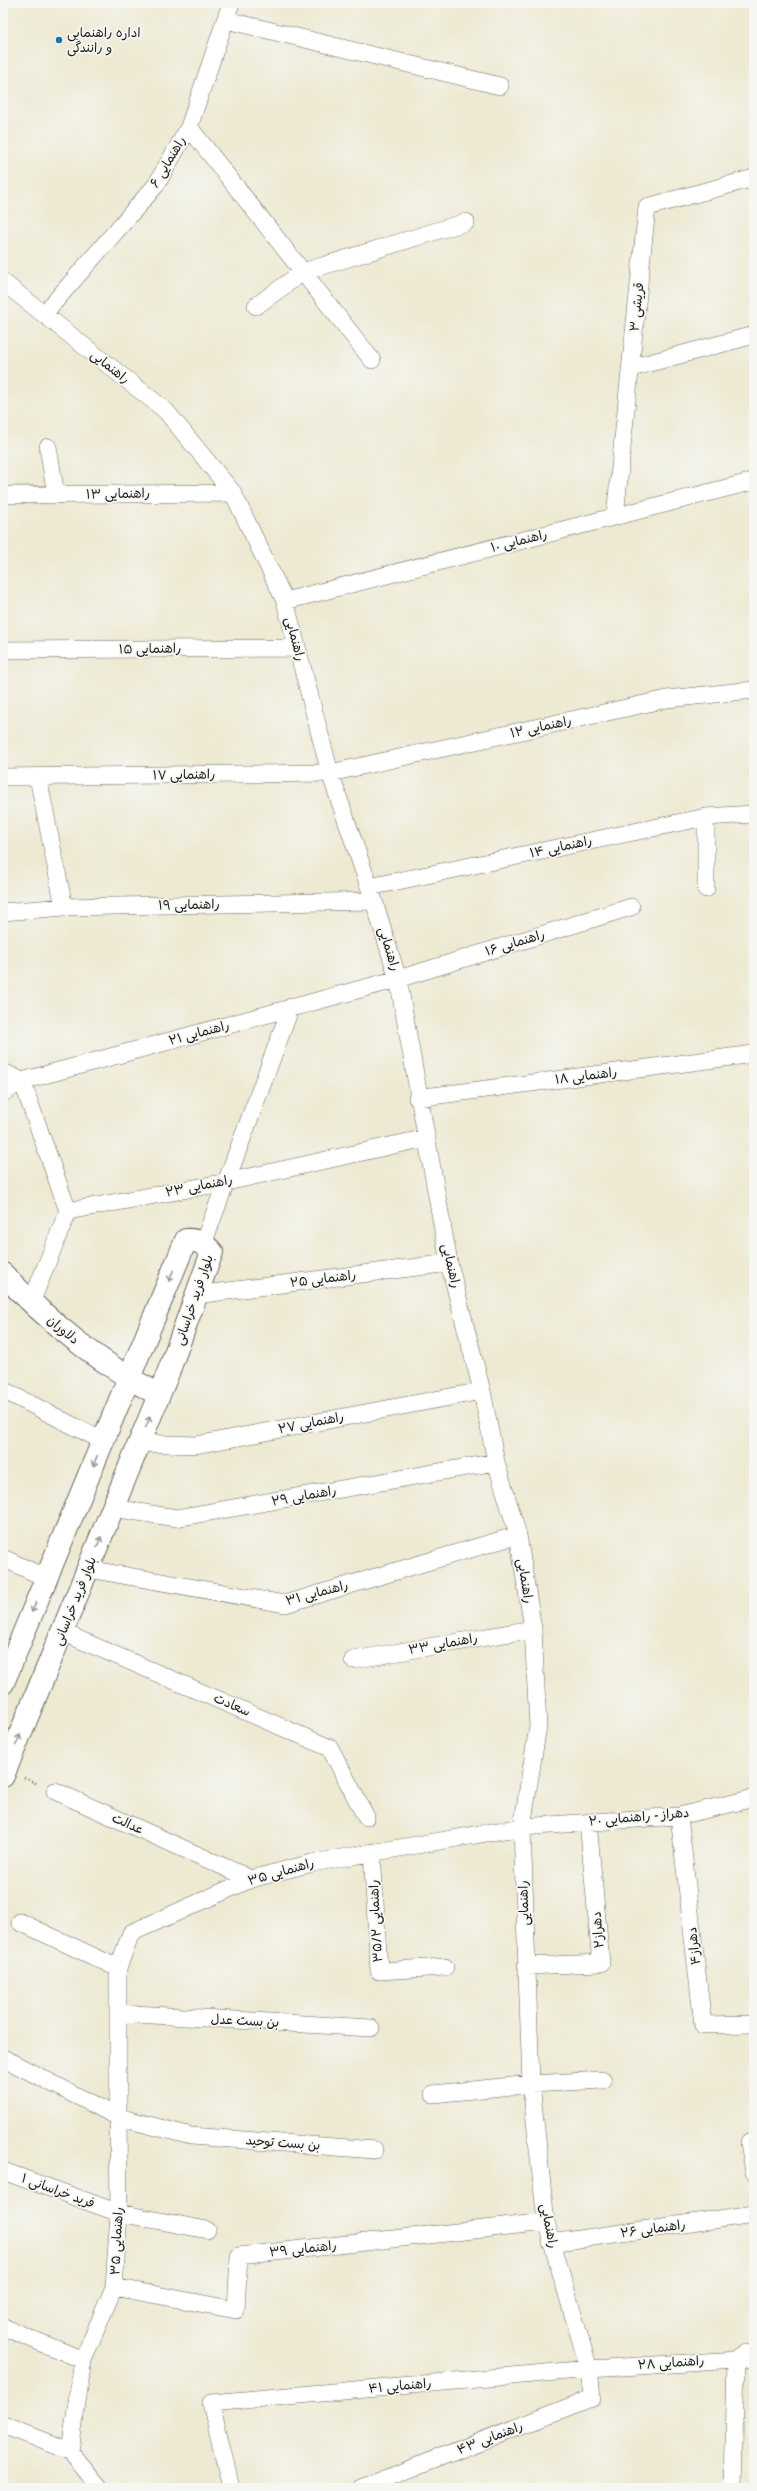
<svg xmlns="http://www.w3.org/2000/svg" width="757" height="2491" font-family="'Balsamiq Sans','Playpen Sans Arabic',sans-serif">
	<style>
		.lines { fill: none; stroke-linecap: round; stroke-linejoin: round }
		.minor-casing { stroke: #65645c; stroke-width: 18 }
		.tertiary-casing { stroke: #65645c; stroke-width: 24 }
		.path { stroke: #65645c; stroke-width: 2.5; stroke-dasharray: 1 3; stroke-linecap: butt }
		.minor { stroke: #fff; stroke-width: 17 }
		.tertiary { stroke: #fff; stroke-width: 22 }
		.oneway { stroke: #999 }
		.poi-dot { fill: #1f6fb2; stroke: #f6f6f2; stroke-width: 1.5 }
		.labels { text-anchor: middle; dominant-baseline: central; stroke-width: 3.5; stroke-linejoin: round; paint-order: stroke }
		.poi-label { font-size: 13px; fill: #1c1c1c; stroke: #f6f6f2; text-anchor: start }
		.street-label { font-size: 13px; fill: #1c1c1c; stroke: #f6f6f2 }
	</style>
	<rect width="100%" height="100%" fill="#f6f6f2"/>
	<filter id="ink" filterUnits="userSpaceOnUse"><feTurbulence type="fractalNoise" baseFrequency=".025" numOctaves="2"/><feDisplacementMap in="SourceGraphic" scale="8" xChannelSelector="R" yChannelSelector="G"/><feConvolveMatrix kernelMatrix="1 2 1 2 8 2 1 2 1" color-interpolation-filters="sRGB"/></filter>
	<filter id="wash" filterUnits="userSpaceOnUse"><feTurbulence type="fractalNoise" baseFrequency=".012" numOctaves="4" result="noise"/><feDisplacementMap in="SourceGraphic" scale="16" xChannelSelector="R" yChannelSelector="G"/><feGaussianBlur stdDeviation="0.9" result="paint"/><feColorMatrix in="noise" values="0 0 0 0 0 0 0 0 0 0 0 0 0 0 0 0 0 1.4 0 .05"/><feComposite in="paint" operator="in"/></filter>
	<g filter="url(#wash)">
		<rect width="100%" height="100%" fill="#ede9d2"/>
	</g>
	<g filter="url(#ink)">
		<g class="lines">
			<g class="minor-casing">
				<path id="minor" d="M226,20l274,66
					M189,127l183,233
					M3,282l162,128 68,83 52,108 45,172 44,128 24,78 51,284 33,128 14,71 22,73 15,94 5,97 -16,101 9,257 15,138 43,147 3,29 -231,90
					M256,306l47,-34 163,-50
					M44,314l112,-129 33,-58 42,-124
					M631,368l123,-33
					M48,447l8,48
					M3,495l230,-2
					M615,516l32,-309 107,-29
					M285,601l469,-120
					M3,650l294,-2
					M3,777l327,-4 337,-74 87,-9
					M38,777l26,130
					M706,817v72
					M369,887l337,-70 48,-3
					M3,912l61,-5 310,-6
					M3,1072l19,9 46,130
					M3,1093l19,-12 376,-102 233,-72
					M417,1098l337,-44
					M68,1211l159,-29 199,-44
					M203,1244l88,-237
					M196,1295l253,-32
					M31,1303l37,-92
					M3,1390l100,51
					M139,1443l57,2 286,-54
					M113,1508l63,10 320,-56
					M3,1558l43,20
					M88,1569l197,35 233,-69
					M62,1632l268,116 36,69
					M353,1660l180,-31
					M55,1791l196,88
					M679,1816l24,209 51,-1
					M372,1852l7,119 66,-4
					M20,1922l98,46
					M526,1966l75,-3 -13,-141
					M118,2013l253,15
					M3,2058l115,59 1,96 -5,74 -31,73
					M433,2094l98,-10 72,-4
					M749,2142l5,30
					M375,2150l-184,-14 -73,-19v-149l13,-35 120,-54 61,-16 210,-36 157,-11 75,-18
					M3,2171l116,42 88,17
					M551,2243l203,-29
					M114,2287l122,23 3,-54 307,-34
					M3,2327l80,33 -13,91
					M3,2425l67,26 30,37
					M231,2488l-20,-85 378,-34 165,-10
					M733,2488l3,-129 9,-6"/>
			</g>
			<g class="tertiary-casing">
				<path id="tertiary" d="M3,1274c48,50 95,88 156,121
					M3,1683l183,-443c11,-1 19,4 26,12l-44,121 -165,403"/>
			</g>
			<path class="path" d="M24,1778l14,6"/>
			<use href="#minor" class="minor"/>
			<use href="#tertiary" class="tertiary"/>
		</g>
		<defs><path id="oneway-shaft" d="M-6 0H5M1.5-3L5.5 0L1.5 3" fill="none" stroke-width="1.6" stroke-linecap="round" stroke-linejoin="round"/></defs>
		<g class="oneway">
			<use href="#oneway-shaft" transform="translate(171 1276) rotate(112)"/>
			<use href="#oneway-shaft" transform="translate(148 1422) rotate(-68)"/>
			<use href="#oneway-shaft" transform="translate(95 1461) rotate(112)"/>
			<use href="#oneway-shaft" transform="translate(99 1542) rotate(-68)"/>
			<use href="#oneway-shaft" transform="translate(34 1607) rotate(112)"/>
			<use href="#oneway-shaft" transform="translate(18 1740) rotate(-68)"/>
		</g>
	</g>
	<circle class="poi-dot" cx="59" cy="40" r="4"/>
	<g class="labels">
		<g class="poi-label">
			<text x="67" y="33">اداره راهنمایی<tspan x="67" dy="15">و رانندگی</tspan></text>
		</g>
		<g class="street-label">
			<text transform="translate(168 162) rotate(-59)">راهنمایی ۶</text>
			<text transform="translate(637 307) rotate(-84)">قریشی ۳</text>
			<text transform="translate(110 367) rotate(38)">راهنمایی</text>
			<text transform="translate(118 494) rotate(-1)">راهنمایی ۱۳</text>
			<text transform="translate(519 541) rotate(-14)">راهنمایی ۱۰</text>
			<text transform="translate(295 639) rotate(75)">راهنمایی</text>
			<text transform="translate(150 649) rotate(-1)">راهنمایی ۱۵</text>
			<text transform="translate(541 727) rotate(-12)">راهنمایی ۱۲</text>
			<text transform="translate(184 775) rotate(-1)">راهنمایی ۱۷</text>
			<text transform="translate(561 847) rotate(-12)">راهنمایی ۱۴</text>
			<text transform="translate(189 905) rotate(-1)">راهنمایی ۱۹</text>
			<text transform="translate(515 943) rotate(-17)">راهنمایی ۱۶</text>
			<text transform="translate(389 949) rotate(73)">راهنمایی</text>
			<text transform="translate(199 1033) rotate(-15)">راهنمایی ۲۱</text>
			<text transform="translate(586 1076) rotate(-7)">راهنمایی ۱۸</text>
			<text transform="translate(199 1186) rotate(-11)">راهنمایی ۲۳</text>
			<text transform="translate(451 1266) rotate(77)">راهنمایی</text>
			<text transform="translate(323 1279) rotate(-7)">راهنمایی ۲۵</text>
			<text transform="translate(194 1300) rotate(-71)">بلوار فرید خراسانی</text>
			<text transform="translate(63 1330) rotate(39)">دلاوران</text>
			<text transform="translate(311 1423) rotate(-11)">راهنمایی ۲۷</text>
			<text transform="translate(304 1496) rotate(-10)">راهنمایی ۲۹</text>
			<text transform="translate(525 1581) rotate(81)">راهنمایی</text>
			<text transform="translate(317 1593) rotate(-15)">راهنمایی ۳۱</text>
			<text transform="translate(75 1601) rotate(-68)">بلوار فرید خراسانی</text>
			<text transform="translate(443 1644) rotate(-10)">راهنمایی ۳۳</text>
			<text transform="translate(232 1705) rotate(23)">سعادت</text>
			<text transform="translate(639 1817) rotate(-5)">دهراز - راهنمایی ۲۰</text>
			<text transform="translate(128 1824) rotate(24)">عدالت</text>
			<text transform="translate(281 1872) rotate(-16)">راهنمایی ۳۵</text>
			<text transform="translate(524 1903) rotate(-92)">راهنمایی</text>
			<text transform="translate(376 1921) rotate(-93)">راهنمایی ۳۵/۲</text>
			<text transform="translate(598 1930) rotate(-95)">دهراز۲</text>
			<text transform="translate(694 1946) rotate(-96)">دهراز۴</text>
			<text transform="translate(245 2021) rotate(3)">بن بست عدل</text>
			<text transform="translate(283 2143) rotate(4)">بن بست توحید</text>
			<text transform="translate(58 2191) rotate(20)">فرید خراسانی ۱</text>
			<text transform="translate(549 2226) rotate(79)">راهنمایی</text>
			<text transform="translate(653 2229) rotate(-8)">راهنمایی ۲۶</text>
			<text transform="translate(117 2241) rotate(-87)">راهنمایی ۳۵</text>
			<text transform="translate(303 2249) rotate(-6)">راهنمایی ۳۹</text>
			<text transform="translate(671 2363) rotate(-4)">راهنمایی ۲۸</text>
			<text transform="translate(400 2386) rotate(-5)">راهنمایی ۴۱</text>
			<text transform="translate(490 2438) rotate(-21)">راهنمایی ۴۳</text>
		</g>
	</g>
	<rect width="757" height="2491" fill="none" stroke="#f6f6f2" stroke-width="16"/>
</svg>
